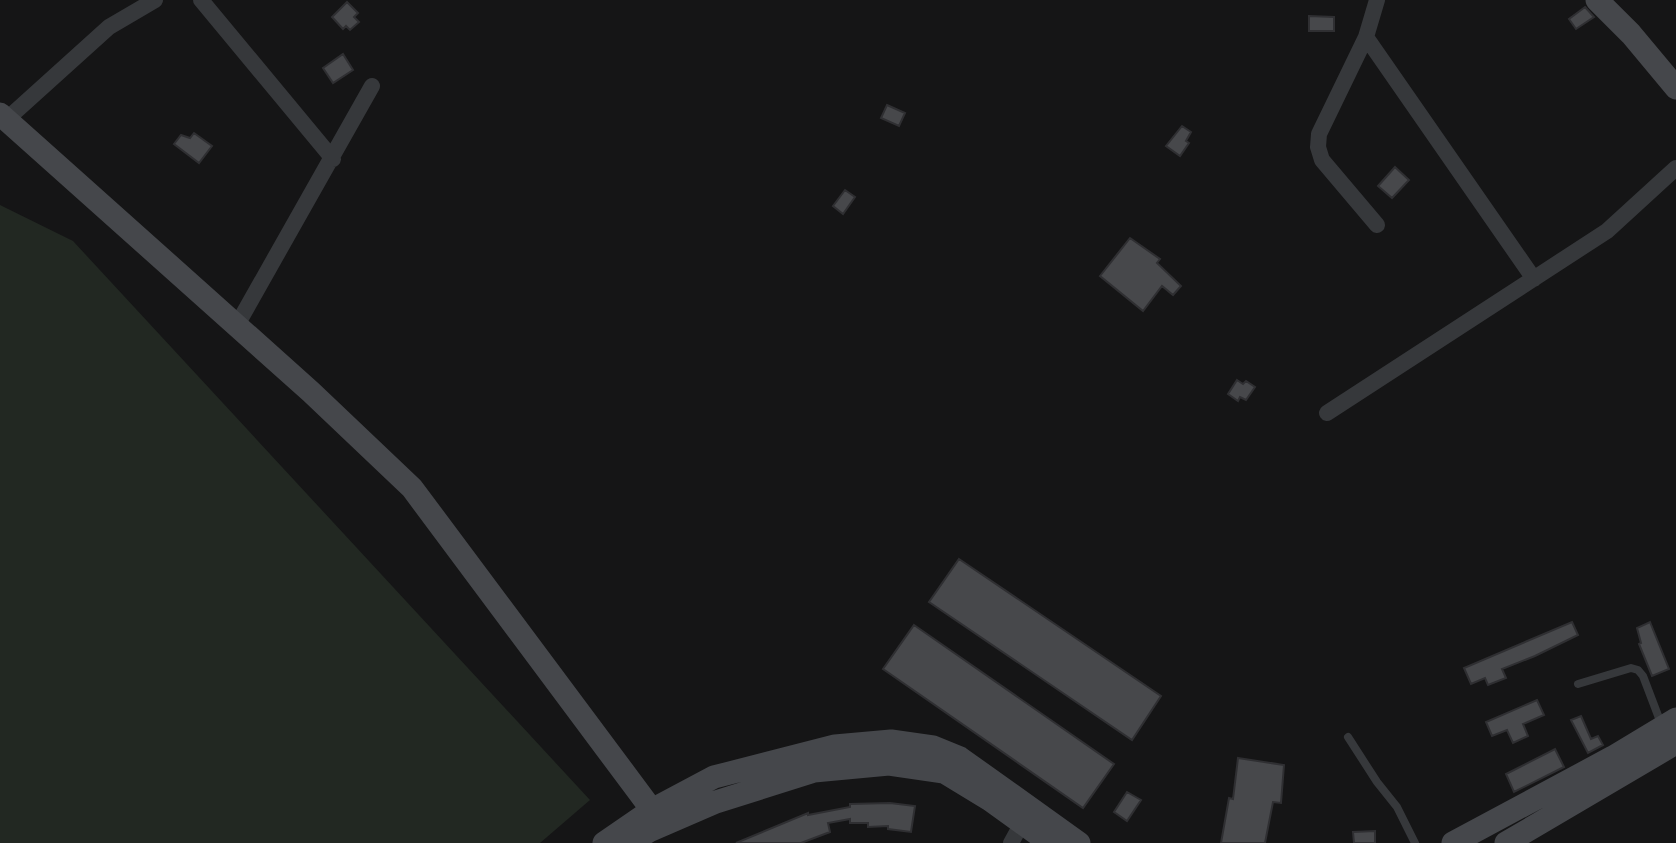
<svg xmlns="http://www.w3.org/2000/svg" width="1676" height="843" font-family="'Space Grotesk',sans-serif">
	<style>
		.green { fill: #222822 }
		.building { fill: #47484b; stroke: #2f2f32; stroke-width: 2 }
		.lines { fill: none; stroke-linecap: round; stroke-linejoin: round }
		.lane { stroke: #36383b; stroke-width: 8 }
		.street { stroke: #36383b; stroke-width: 16 }
		.secondary { stroke: #45474b; stroke-width: 23 }
	</style>
	<rect width="100%" height="100%" fill="#151516"/>
	<path class="green" d="M0,205l73,36 517,559 -50,43h-540z"/>
	<path class="building" d="M347,2l11,11 -4,4 5,5 -9,8 -4,-4 -3,3 -11,-12z
		M1585,7l9,10 -18,12 -7,-10z
		M1309,16l25,1v14h-25z
		M343,54l10,16 -20,13 -10,-15z
		M887,105l18,8 -6,13 -18,-8z
		M1182,126l9,6 -5,9 3,2 -9,13 -14,-10z
		M194,133l18,13 -13,17 -25,-19 7,-9 9,3z
		M1395,167l14,13 -17,18 -14,-12z
		M845,190l10,7 -12,17 -10,-8z
		M1130,238l30,21 -3,4 24,23 -8,9 -11,-9 -19,25 -43,-35z
		M1237,380l6,4 3,-3 9,6 -9,13 -6,-3 -2,4 -10,-7z
		M959,559l202,137 -29,44 -203,-138z
		M1572,622l6,13 -43,21 -33,13 4,9 -18,7 -3,-7 -14,6 -7,-16z
		M1650,622l19,47 -17,7 -13,-32 2,-1 -4,-15z
		M914,625l200,139 -31,44 -200,-139z
		M1537,700l7,15 -21,9 5,12 -15,7 -6,-13 -15,6 -6,-14z
		M1581,716l10,23 7,-3 5,9 -15,8 -17,-33z
		M1555,749l9,18 -50,25 -8,-18z
		M1238,758l46,7 -3,38 -8,-1 -8,41h-44l8,-45 4,1z
		M1127,792l14,8 -14,21 -13,-9z
		M890,803l25,3 -4,26 -23,-3v-3l-20,1v-4h-18v-4l-22,4 2,9 -29,11h-65l72,-30v2l42,-8v-3z
		M1375,831v12h-21l-1,-11z"/>
	<g class="lines">
		<path class="lane" d="M1578,684l53,-16 7,2 5,6 19,50
			M1348,737l29,45 20,25 18,36"/>
		<path class="street" d="M201,0l132,159
			M1377,0l-11,37 -47,97 -1,13 4,13 55,65
			M1366,37l168,242
			M6,120l103,-93 46,-27
			M237,325l135,-239
			M1327,413l280,-182 69,-63
			M1011,843l11,-20"/>
		<path class="secondary" d="M1597,0l34,34 45,54
			M0,114l311,278 101,96 240,322
			M604,843l48,-33 62,-33 121,-31 56,-5 42,6 27,11 119,85
			M630,843l19,-12 67,-29 98,-31 75,-7 55,8 46,28 60,43
			M1453,843l160,-86 63,-38
			M1506,843l170,-100"/>
	</g>
</svg>
